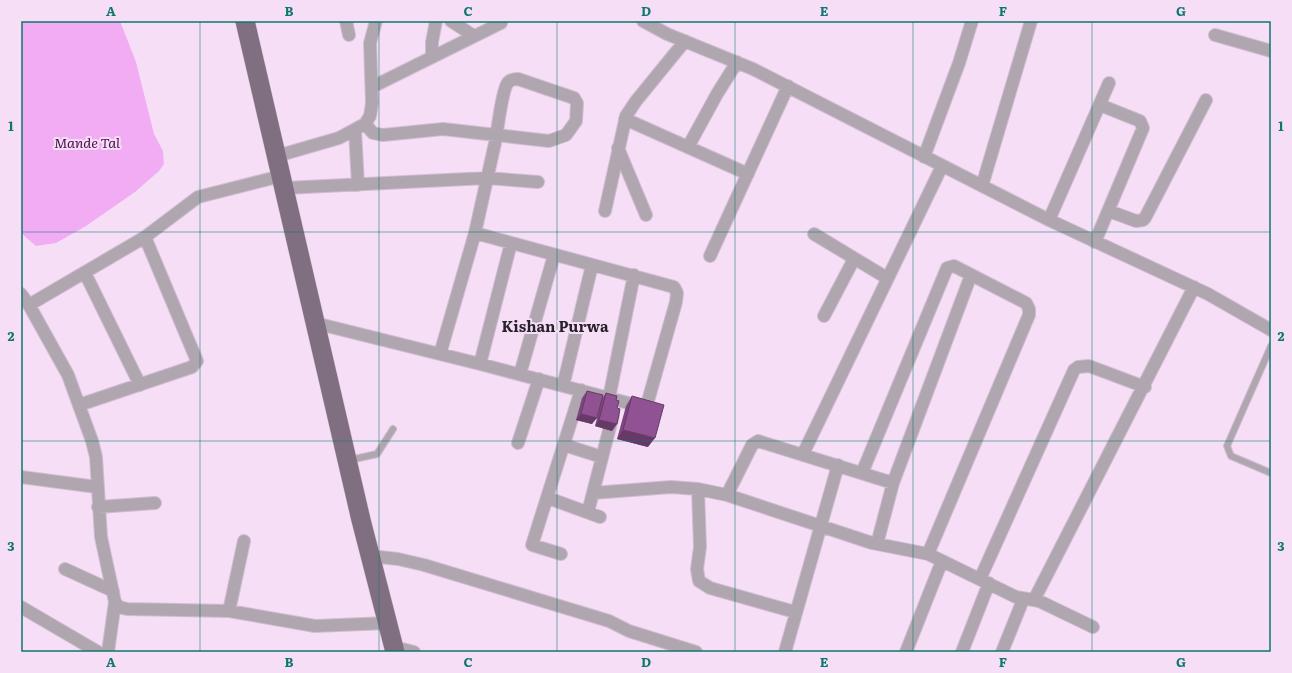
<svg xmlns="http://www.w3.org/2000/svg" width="1292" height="673" font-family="Literata,serif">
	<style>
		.water { fill: #f2acf4 }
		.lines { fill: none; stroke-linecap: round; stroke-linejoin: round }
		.lane-casing { stroke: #d1bdd1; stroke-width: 8 }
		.street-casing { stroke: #d1bdd1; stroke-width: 14 }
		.primary-casing { stroke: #d1bdd1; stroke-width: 20 }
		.lane { stroke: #b0a6b0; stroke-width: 6 }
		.street { stroke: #b0a6b0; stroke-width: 12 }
		.primary { stroke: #806f80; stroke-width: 19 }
		.wall { fill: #7d477e }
		.shaded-wall { fill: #663967 }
		.building { fill: #915293; stroke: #663967 }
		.grid { fill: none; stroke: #0f766e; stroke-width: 1; stroke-opacity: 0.55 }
		.labels { text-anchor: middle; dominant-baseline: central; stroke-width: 4; stroke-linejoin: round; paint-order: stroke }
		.water-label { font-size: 14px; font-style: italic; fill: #4c0e4f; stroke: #f6dff6 }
		.quarter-label { font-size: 15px; font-weight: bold; fill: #292129; stroke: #f6dff6 }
		.neatline { fill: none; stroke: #0f766e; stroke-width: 1.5 }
		.grid-label { font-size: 13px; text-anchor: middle; font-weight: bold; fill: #0f766e }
	</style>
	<rect width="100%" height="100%" fill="#f6dff6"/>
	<path class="water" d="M21,21h99l16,41 18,72 9,17 1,13 -5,7 -24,21 -49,34 -30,17 -20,3 -15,-13z"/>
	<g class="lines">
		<g class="lane-casing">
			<path id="lane" d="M1271,346l-44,100 4,10 40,17
				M350,460l27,-6 16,-25"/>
		</g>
		<g class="street-casing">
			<path id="street" d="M346,21l3,14
				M451,21l23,15
				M643,21l24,13 86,35 296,151 159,74 63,36
				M1215,35l56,16
				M432,57v-15l4,-21
				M372,87l129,-64
				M625,119l123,55
				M365,124l8,9 10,2 60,-6 106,12 17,-6 10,-14 1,-18 -3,-5 -56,-19c-4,0 -9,1 -11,5 -6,11 -9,45 -12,59l-20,90 -35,121
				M355,130l3,55
				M688,147l29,-53 20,-32
				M618,148l28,67
				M277,156l62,-18 26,-14 5,-8 2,-13 -2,-60 6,-22
				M924,157l35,-94 13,-42
				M982,186l49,-165
				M285,188l202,-10 51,4
				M605,211l21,-95 10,-15 49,-60
				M1109,211l27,10 7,-1 2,-2 61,-118
				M1049,220l60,-137
				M475,233l199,54 3,6 -1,9 -30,106
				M814,234l73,44
				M1095,242l48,-114 -3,-7 -40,-16
				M710,256l78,-170
				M85,273l55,112
				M21,294l8,11 39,70 24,66 4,16 5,80 14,65 4,5 8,2 102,2 86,15 73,-3
				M29,305l116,-68 53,-40 83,-21
				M824,316l30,-57
				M315,323l165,41 163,43
				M480,364l31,-121
				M520,374l34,-119
				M563,386l29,-121
				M609,398l25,-123
				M79,405l113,-38 5,-6 -52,-124
				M518,443l21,-64
				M564,445l38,12
				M803,454l139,-288
				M862,473l85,-205 7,-2 72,37 3,6v6l-101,239
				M21,477l76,10
				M698,489l2,58 -3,22 2,12 11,7 85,24
				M593,493l78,-6 27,2 29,6 145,48 56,11 88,43 23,4 54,26
				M727,495l25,-50 6,-4 135,42
				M548,498l52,19
				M98,507l57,-4
				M588,512l25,-97
				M877,544l16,-61 78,-208
				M561,554l-29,-9 49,-155
				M370,556l28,3 26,6 185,56 20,10 67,21
				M65,569l48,22
				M980,579l94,-209 4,-3 11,-1 56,21
				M1034,600l160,-313
				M21,607l77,45
				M229,611l15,-70
				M394,647l20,5
				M108,652l7,-50
				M785,652l53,-187
				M906,652l36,-91
				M962,652l27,-69
				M1002,652l21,-52"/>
		</g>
		<g class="primary-casing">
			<path id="primary" d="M245,21l116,499 34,132"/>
		</g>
		<use href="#lane" class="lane"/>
		<use href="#street" class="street"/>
		<use href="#primary" class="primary"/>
	</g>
	<path class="wall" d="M587,391l15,8 4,-6 10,7 -4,31 -17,-5 5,-20 -8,18 -16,-4 6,-22z
		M632,396l16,51 -31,-8 9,-33z"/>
	<path class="shaded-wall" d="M581,414l16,4 -5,6 -16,-4z
		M599,420l18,4 -5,7 -17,-5z
		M623,430l32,8 -7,9 -31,-8z"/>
	<path class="building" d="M587,391l16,4 -6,23 -16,-4z
		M606,393l11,3 -1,4 3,1 -2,7 3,1 -3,15 -18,-4z
		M632,396l32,9 -9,33 -32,-8z"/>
	<path class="grid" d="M200,21v631M379,21v631M557,21v631M735,21v631M913,21v631M1092,21v631M21,232h1250M21,441h1250"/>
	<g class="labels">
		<g class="water-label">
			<text x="87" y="142">Mande Tal</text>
		</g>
		<g class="quarter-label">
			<text x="555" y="325">Kishan Purwa</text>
		</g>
	</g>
	<rect width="1292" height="673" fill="none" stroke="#f6dff6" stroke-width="44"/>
	<rect x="22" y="22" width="1248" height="629" class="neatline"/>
	<g class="grid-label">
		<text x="111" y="16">A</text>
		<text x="289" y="16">B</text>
		<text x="468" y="16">C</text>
		<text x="646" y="16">D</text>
		<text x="824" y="16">E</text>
		<text x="1003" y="16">F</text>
		<text x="1181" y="16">G</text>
		<text x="11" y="131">1</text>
		<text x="1281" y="131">1</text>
		<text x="11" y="341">2</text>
		<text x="1281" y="341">2</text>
		<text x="11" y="551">3</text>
		<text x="1281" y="551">3</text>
		<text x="111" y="667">A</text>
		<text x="289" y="667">B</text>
		<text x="468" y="667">C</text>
		<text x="646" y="667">D</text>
		<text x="824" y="667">E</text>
		<text x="1003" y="667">F</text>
		<text x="1181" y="667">G</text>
	</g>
</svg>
